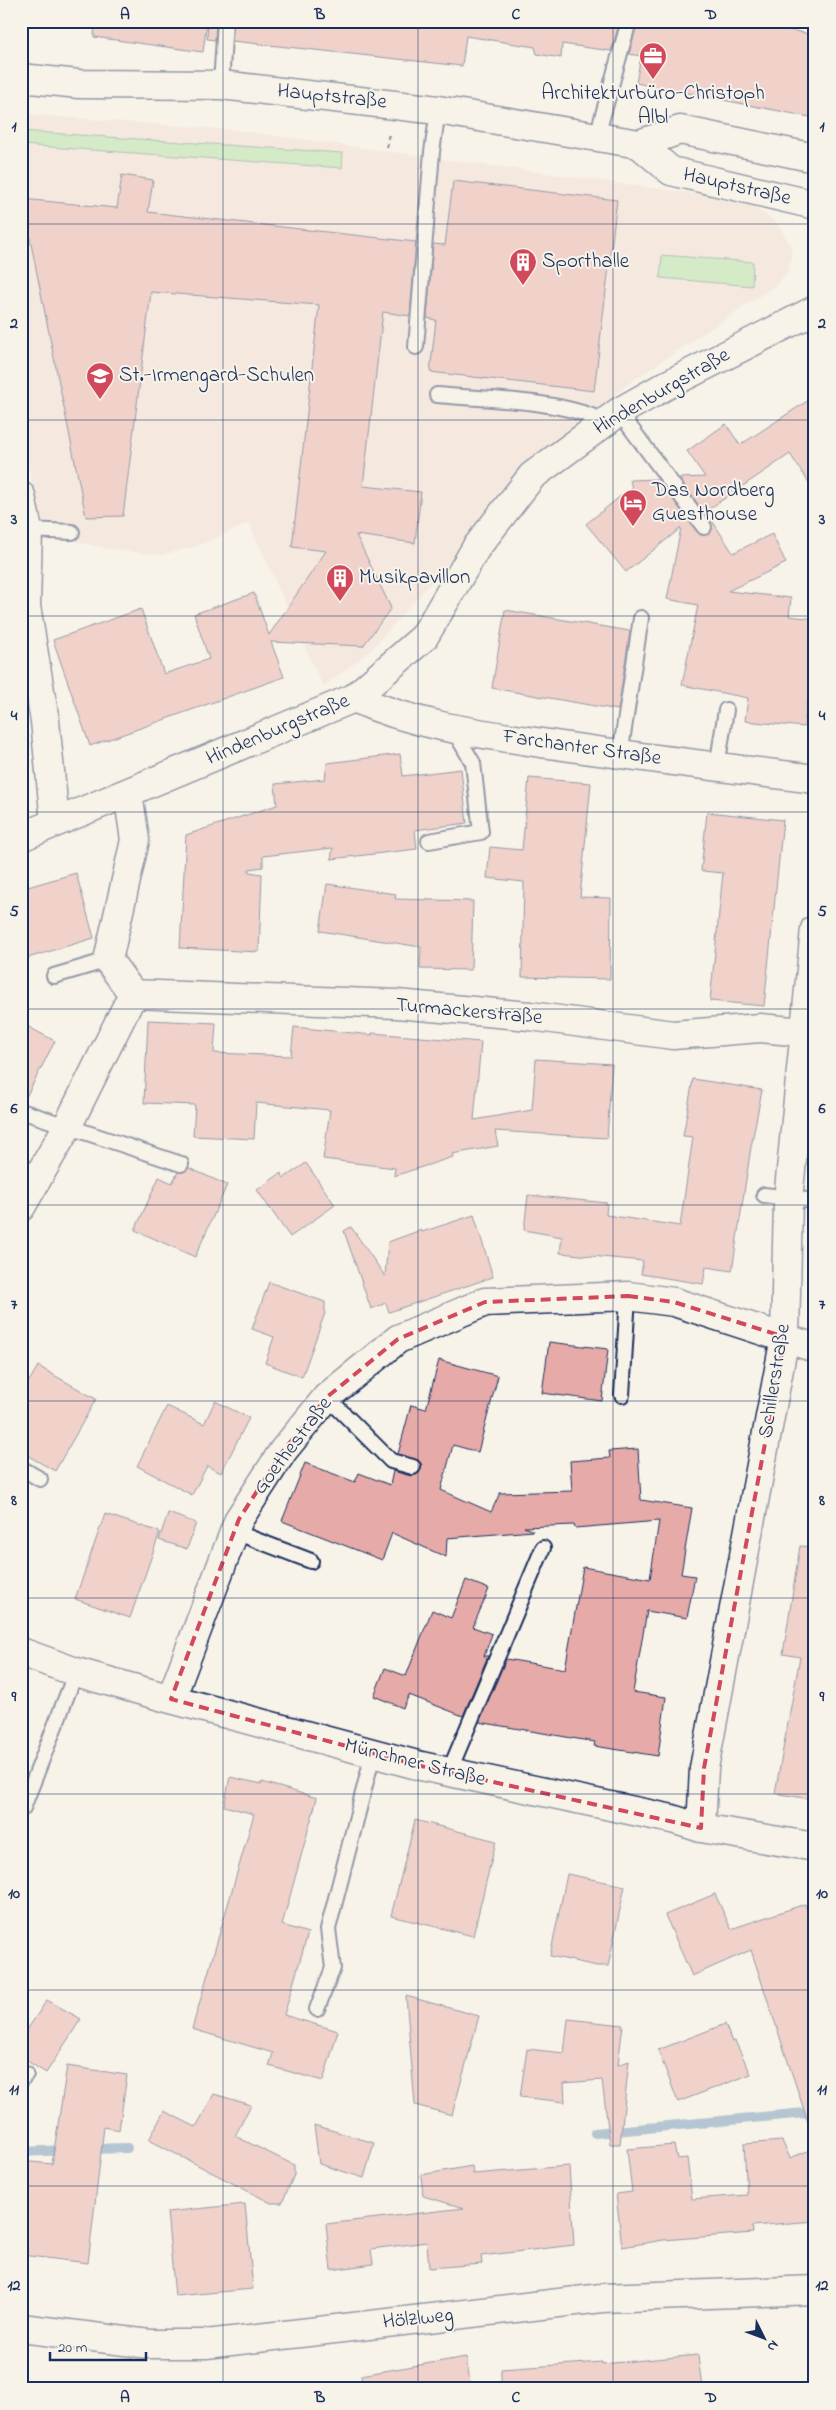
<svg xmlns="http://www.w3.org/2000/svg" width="836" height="2410" font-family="'Indie Flower',sans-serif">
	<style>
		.built { fill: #f2ddd5 }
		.green { fill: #aadfa1; stroke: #628780 }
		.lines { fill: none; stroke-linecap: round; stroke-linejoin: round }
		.stream { stroke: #6590b9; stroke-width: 10 }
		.building { fill: #e6aaa9; stroke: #1b2f5e }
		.lane-casing { stroke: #1b2f5e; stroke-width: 18 }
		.street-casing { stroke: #1b2f5e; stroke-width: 31 }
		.primary-casing { stroke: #1b2f5e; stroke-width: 31 }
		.path { stroke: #1b2f5e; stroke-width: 3; stroke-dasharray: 4 4; stroke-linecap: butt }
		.lane { stroke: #f7f3e8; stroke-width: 14 }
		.street { stroke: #f7f3e8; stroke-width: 28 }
		.primary { stroke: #f7f3e8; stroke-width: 28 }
		.marked { fill: none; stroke: #d1495b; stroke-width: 4; stroke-dasharray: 10 6; stroke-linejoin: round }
		.grid { fill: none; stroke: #1b2f5e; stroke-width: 1; stroke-opacity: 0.55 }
		.labels { text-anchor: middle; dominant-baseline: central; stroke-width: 4; stroke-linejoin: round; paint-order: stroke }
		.poi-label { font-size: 21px; fill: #1b2f5e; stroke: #f7f3e8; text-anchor: start }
		.street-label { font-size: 21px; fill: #1b2f5e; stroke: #f7f3e8 }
		.neatline { fill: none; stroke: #1b2f5e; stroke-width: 2 }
		.grid-label { font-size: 16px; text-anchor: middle; font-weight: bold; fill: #1b2f5e }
	</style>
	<rect width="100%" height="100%" fill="#f7f3e8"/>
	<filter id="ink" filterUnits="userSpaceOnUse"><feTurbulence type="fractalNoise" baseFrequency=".02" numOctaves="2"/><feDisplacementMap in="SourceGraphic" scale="10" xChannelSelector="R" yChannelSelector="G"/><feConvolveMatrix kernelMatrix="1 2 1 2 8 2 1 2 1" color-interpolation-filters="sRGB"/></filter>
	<g filter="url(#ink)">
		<path class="built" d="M21,114l213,16 486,67 26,5 31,21 14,23 1,12 -5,15 -11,12 -145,97 -76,61 -186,209 -46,35 -74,-164 -51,23 -37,9 -52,-6 -67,-15 -21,-109z"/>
		<path class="green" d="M21,131l322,22 -1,15 -321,-23z
			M662,255l91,7 -1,24 -92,-8z"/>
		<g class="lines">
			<path class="stream" d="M595,2133l220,-21
				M90,2149l37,-1
				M21,2152l47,-2"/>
		</g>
		<path class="building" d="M95,21h112l-4,31 -109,-15z
			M208,21h8l-1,19 -8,-1z
			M234,21h386l-9,30 -49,-7 -1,14 -24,-4 -2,-7 -69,-11 -4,30 -230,-25z
			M638,21h153l-2,9 26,5v83l-179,-35 5,-27 -12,-2z
			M122,175l31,5 -5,32 268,30 -6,74 -27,-4 -20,174 58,6 -6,51 -59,-8 35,73 -28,38 -92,-4 13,35 -194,69 -37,-106 88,-31 23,65 45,-15 -15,-45 60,-21 15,42 57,-84 -34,-4 27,-242 -168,-13 -28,224 -37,1 -64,-318 95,9z
			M453,181l164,19 -23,191 -164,-19 6,-52 -9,-2 6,-74 12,1z
			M815,396v96l-25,-38 -84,57 27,42 39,-19 14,29 -58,28 63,7 -2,18 26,3v84l-8,-1 -3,25 -59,-6 3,-23 -66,-13 16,-80 -31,-6 14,-71 -55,44 -40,-48 41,-33 6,2 -3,-13 28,-1 39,53 4,3 8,-1 3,-4 -1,-8 -32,-44 26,-1 -18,-26 39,-27 14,21z
			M505,610l125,21 -12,79 -126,-22z
			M400,754l3,22 58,-7 6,54 -52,7 2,19 -86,10 2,-11 -70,8v11l-14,2v3l13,2 -3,78 -79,-4 6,-113 91,-30 -2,-21 50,-5 2,-16z
			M529,778l62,5 -11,114 31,1 -1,81 -88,-2 2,-95 -37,-4 3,-31 32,3z
			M707,812l76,8 -19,186 -54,-5 13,-128 -22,-2z
			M76,873l18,65 -73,22v-71z
			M327,884l69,10 -1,5 78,2 -2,69 -51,-1 1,-22 -101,-16z
			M148,1020l68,3 -2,30 77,3 3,-29 78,8v-2l109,9 -7,78 58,-10 4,-51 76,5 -5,74 -112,-7 3,15 -46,8 1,3 -59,19 1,-8 -72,-9 7,-49 -74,-7 -2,36 -61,-3 2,-31 -51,-2z
			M21,1023l34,18 -32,62 -2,-1z
			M693,1079l69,11 -11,57 -19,124 -26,-4 -3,17 -62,-10 2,-13 -83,-8 2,-16 -38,-7 4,-35 79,8 -1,12 74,11 13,-89 -10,-1z
			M306,1163l29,42 -45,32 -33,-47 24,-17 3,5z
			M189,1168l38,17 -32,72 -60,-27 24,-53 13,6 6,-11h5z
			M474,1215l19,62 -104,35 -3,-9 -15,6 -27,-78 7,-4 34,49 3,-34 33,-12 1,2z
			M269,1282l56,20v11l-23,64 -37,-14 9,-26 -22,-8z
			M549,1342l59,7 -6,52 -60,-8z
			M439,1360l59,16 -20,76 -25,-7 -12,45 50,22 9,-19 72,-2 -2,-30 40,-3 -1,-7 29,-2 3,51 51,8 -11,66 14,2 -8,42 -40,-7 -14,81 33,5 -8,59 -64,-10 1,-4 -116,-20 27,-63 59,10 18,-102 67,12 9,-58 -84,7 -1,-3 -50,2 9,4 -86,7 -1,19 -54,-24 -10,27 -100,-39 23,-58 50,19 4,-9 31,12 3,-14 18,5 8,-3 3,-8 -3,-4 -21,-7 13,-49 15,4z
			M38,1366l58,33 -41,72 -34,-19v-57z
			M215,1401l34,17 -28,55 -14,-7 -15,29 -55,-29 30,-60 37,18z
			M168,1513l28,10 -9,26 -28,-9z
			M105,1514l55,18 -30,86 -55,-19z
			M800,1546l15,1v253l-40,-7 25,-136 -17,-3z
			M466,1580l23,9 -16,38 19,7 -8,22h4l-25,60 -54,-21 -6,13 -29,-12 11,-28 21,8 26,-66 19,8z
			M230,1777l32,7v-2l55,16 -35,127 26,8 -24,82 54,16 -15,50 -54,-15 4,-13 -81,-24 62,-215 -30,-8z
			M415,1820l81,21 -23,95 -82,-20z
			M567,1874l58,12 -17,80h-11l-47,-10z
			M715,1894l16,35 74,-25 10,28v196h-5l-59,-178 -59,26 -27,-61z
			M406,1996l73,20 -27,99 -37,-10z
			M47,2000l34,19 -35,54 -25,-16v-18z
			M568,2019l55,6 -5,40 11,-4 -9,83h-10l-8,-64 -38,3 1,19 -45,-5 7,-48 37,4z
			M725,2024l7,18 3,-1 16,33 -73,28 -20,-52z
			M67,2066l60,9 -8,55 -15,-3 -16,136 -67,-8v-94l31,3z
			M214,2094l37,11 -16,31 59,29v10l-12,28h-11l-122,-63 15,-29 32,16z
			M314,2125l60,18 -10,35 -45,-14z
			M782,2141l8,17 25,-10v73l-63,5 1,7 -90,7 -41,7 -6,-53 16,-2 -5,-43 47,-4 3,14 10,-1 5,41 55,-4 -3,-51z
			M472,2166l1,8 96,-8 5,79 -93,11 1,8 -53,4 -2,-26 -56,7 2,15 -42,6 -5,-46 138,-16 -41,-12 -2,-21z
			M245,2204l8,85 -78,7 -8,-84z
			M698,2355l4,34h-201v-20l101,-7v2z
			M466,2357l5,32h-109l-1,-14z"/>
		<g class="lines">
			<g class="lane-casing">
				<path id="lane" d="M221,85l4,-64
					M597,136l32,-115
					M416,347l16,-195 6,-42
					M437,395c52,5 120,4 167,26
					M619,412l85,115
					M28,530l44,2
					M620,755l21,-137
					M717,767l9,-57
					M429,841l52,-9 -8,-69 -20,-34
					M54,976l54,-16
					M21,1111l160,53
					M764,1195l51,6
					M622,1395l6,-99
					M327,1397l64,64 22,6
					M21,1468l19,11
					M235,1532l76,29
					M449,1772l94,-224
					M23,1808l53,-136
					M317,2009l16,-41 -5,-39 45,-175
					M21,2080l5,-6"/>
			</g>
			<g class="street-casing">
				<path id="street" d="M21,496l7,34 -2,76 19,115 10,101
					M354,698c62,28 128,36 195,46 88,13 177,24 266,35
					M21,837l333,-139 70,-61 52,-89 56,-72 87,-64 46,-26 150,-76
					M133,994l264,10 133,12 143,19 87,-7 43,4
					M21,1207l46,-80 66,-133 -25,-34 27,-120 -7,-47
					M21,1652l55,20 95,27 250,67 251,53 29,9 114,19
					M171,1699l68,-180 44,-68 44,-54 71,-58 87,-37 143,-6 46,6 141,46
					M701,1828l3,-60 81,-431 3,-137 27,-271
					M21,2328l128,16h57l396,-46 213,-8"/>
			</g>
			<g class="primary-casing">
				<path id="primary" d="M21,78l58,6 142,1 217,25 201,34 32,27 144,34
					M639,144l41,-14 135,28"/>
			</g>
			<path class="path" d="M387,147l2,-13"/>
			<use href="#lane" class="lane"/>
			<use href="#street" class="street"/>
			<use href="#primary" class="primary"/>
		</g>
	</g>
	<path d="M0 0H836V2410H0ZM628,1296l46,6 111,35 -81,431 -3,60 -280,-62 -250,-67 68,-180 44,-68 44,-54 71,-58 87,-37z" fill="#f7f3e8" fill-opacity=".55" fill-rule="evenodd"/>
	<path class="marked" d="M628,1296l46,6 111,35 -81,431 -3,60 -280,-62 -250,-67 68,-180 44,-68 44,-54 71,-58 87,-37z"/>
	<path class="grid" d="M223,21v2368M418,21v2368M613,21v2368M21,224h794M21,420h794M21,616h794M21,812h794M21,1009h794M21,1205h794M21,1401h794M21,1598h794M21,1794h794M21,1990h794M21,2186h794"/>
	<defs>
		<g id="office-pin" transform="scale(1.4375)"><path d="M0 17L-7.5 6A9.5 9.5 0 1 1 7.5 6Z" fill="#d1495b" stroke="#f7f3e8"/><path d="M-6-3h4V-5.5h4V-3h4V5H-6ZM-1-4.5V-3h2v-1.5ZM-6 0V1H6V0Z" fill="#fff"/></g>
		<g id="building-pin" transform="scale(1.4375)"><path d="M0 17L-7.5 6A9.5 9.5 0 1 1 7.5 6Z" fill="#d1495b" stroke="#f7f3e8"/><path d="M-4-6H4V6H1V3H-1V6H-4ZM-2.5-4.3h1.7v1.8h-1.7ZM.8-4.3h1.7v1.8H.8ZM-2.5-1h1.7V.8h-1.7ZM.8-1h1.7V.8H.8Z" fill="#fff"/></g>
		<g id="school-pin" transform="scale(1.4375)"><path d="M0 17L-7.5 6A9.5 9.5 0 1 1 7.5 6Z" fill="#d1495b" stroke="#f7f3e8"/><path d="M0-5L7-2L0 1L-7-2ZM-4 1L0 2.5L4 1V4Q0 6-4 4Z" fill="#fff"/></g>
		<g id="hotel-pin" transform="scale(1.4375)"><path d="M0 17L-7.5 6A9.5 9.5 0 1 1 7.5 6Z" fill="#d1495b" stroke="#f7f3e8"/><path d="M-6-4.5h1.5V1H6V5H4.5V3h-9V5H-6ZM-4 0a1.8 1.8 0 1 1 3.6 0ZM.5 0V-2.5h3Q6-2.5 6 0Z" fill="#fff"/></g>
	</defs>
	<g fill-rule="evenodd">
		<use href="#office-pin" x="653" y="56"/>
		<use href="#building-pin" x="523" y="262"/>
		<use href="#school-pin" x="100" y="376"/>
		<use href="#hotel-pin" x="633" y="503"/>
		<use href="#building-pin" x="340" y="578"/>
	</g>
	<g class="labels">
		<g class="poi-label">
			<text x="653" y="94" text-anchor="middle">Architekturbüro-Christoph<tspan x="653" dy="24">Albl</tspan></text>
			<text x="542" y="262">Sporthalle</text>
			<text x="119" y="376">St.-Irmengard-Schulen</text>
			<text x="652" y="491">Das Nordberg<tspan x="652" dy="24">Guesthouse</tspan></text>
			<text x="359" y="578">Musikpavillon</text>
		</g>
		<g class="street-label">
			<text transform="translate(332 97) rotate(6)">Hauptstraße</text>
			<text transform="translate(737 187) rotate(13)">Hauptstraße</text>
			<text transform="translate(662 392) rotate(-30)">Hindenburgstraße</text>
			<text transform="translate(278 730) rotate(-23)">Hindenburgstraße</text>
			<text transform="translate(582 748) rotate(8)">Farchanter Straße</text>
			<text transform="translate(469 1012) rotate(5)">Turmackerstraße</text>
			<text transform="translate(775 1381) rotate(-81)">Schillerstraße</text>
			<text transform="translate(293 1446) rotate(-53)">Goethestraße</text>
			<text transform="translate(415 1763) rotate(14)">Münchner Straße</text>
			<text transform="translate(418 2319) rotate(-6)">Hölzlweg</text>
		</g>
	</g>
	<rect width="836" height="2410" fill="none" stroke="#f7f3e8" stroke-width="55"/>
	<g transform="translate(764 2338) rotate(132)" stroke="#f7f3e8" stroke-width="4" paint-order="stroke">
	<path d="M0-4L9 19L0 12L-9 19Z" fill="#1b2f5e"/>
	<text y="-8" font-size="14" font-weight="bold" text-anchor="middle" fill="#1b2f5e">N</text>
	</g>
	<path d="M50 2352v8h96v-8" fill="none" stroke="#1b2f5e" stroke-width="2.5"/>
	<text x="58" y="2352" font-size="15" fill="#1b2f5e" stroke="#f7f3e8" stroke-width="4" paint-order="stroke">20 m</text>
	<rect x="28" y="28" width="780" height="2354" class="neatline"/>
	<g class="grid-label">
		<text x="125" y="19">A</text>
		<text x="320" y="19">B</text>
		<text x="516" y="19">C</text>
		<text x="711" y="19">D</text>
		<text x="14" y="131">1</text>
		<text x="822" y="131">1</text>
		<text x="14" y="328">2</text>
		<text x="822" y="328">2</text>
		<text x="14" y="524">3</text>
		<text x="822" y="524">3</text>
		<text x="14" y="720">4</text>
		<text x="822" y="720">4</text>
		<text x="14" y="916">5</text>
		<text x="822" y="916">5</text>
		<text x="14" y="1113">6</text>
		<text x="822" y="1113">6</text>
		<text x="14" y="1309">7</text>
		<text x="822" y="1309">7</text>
		<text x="14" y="1505">8</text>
		<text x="822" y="1505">8</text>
		<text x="14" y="1701">9</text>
		<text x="822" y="1701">9</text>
		<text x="14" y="1898">10</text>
		<text x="822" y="1898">10</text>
		<text x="14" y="2094">11</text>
		<text x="822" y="2094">11</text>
		<text x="14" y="2290">12</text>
		<text x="822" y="2290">12</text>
		<text x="125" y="2402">A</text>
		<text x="320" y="2402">B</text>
		<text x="516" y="2402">C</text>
		<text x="711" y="2402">D</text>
	</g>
</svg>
